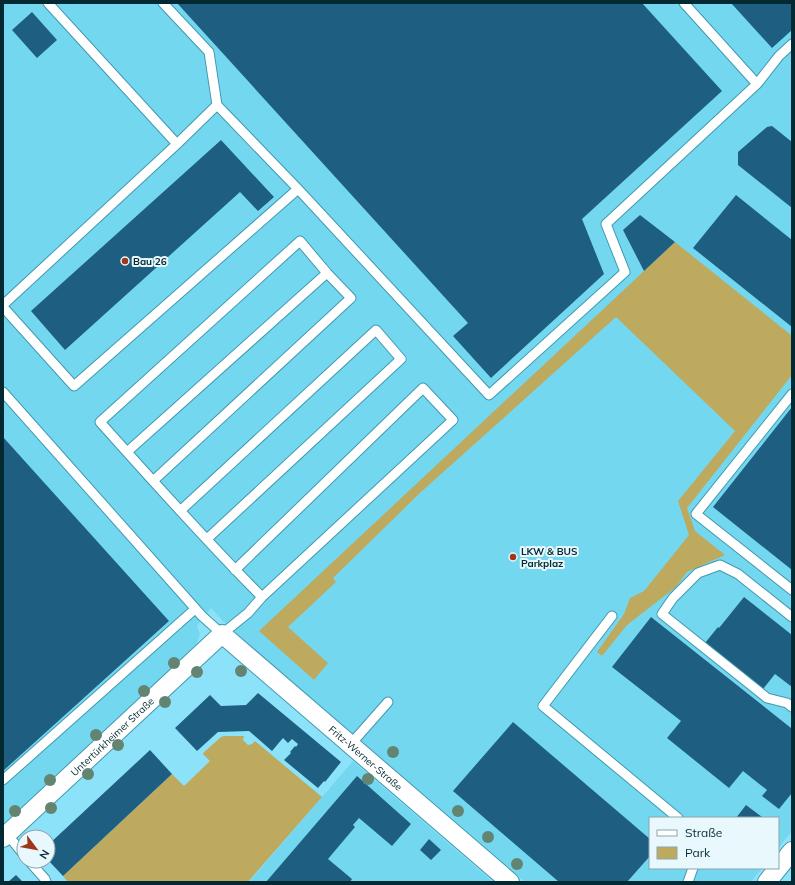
<svg xmlns="http://www.w3.org/2000/svg" width="795" height="885" font-family="Mulish,sans-serif">
	<style>
		.built { fill: #74d7f0 }
		.green { fill: #bdaa5e }
		.building { fill: #1e5f81 }
		.lines { fill: none; stroke-linecap: round; stroke-linejoin: round }
		.lane-casing { stroke: #4099ae; stroke-width: 11 }
		.street-casing { stroke: #4099ae; stroke-width: 20 }
		.lane { stroke: #fff; stroke-width: 9 }
		.street { stroke: #fff; stroke-width: 18 }
		.tree { fill: #638471 }
		.poi-dot { fill: #9f371b; stroke: #e8f8fc; stroke-width: 1.5 }
		.labels { text-anchor: middle; dominant-baseline: central; stroke-width: 4; stroke-linejoin: round; paint-order: stroke }
		.poi-label { font-size: 10px; font-weight: bold; fill: #032a33; stroke: #e8f8fc; text-anchor: start }
		.street-label { font-size: 10px; fill: #032a33; stroke: #e8f8fc }
	</style>
	<rect width="100%" height="100%" fill="#8ce3f9"/>
	<path class="built" d="M3,3h789v828l-14,17v-30h-128v50h112l-11,14h-226l-280,-241 -22,-20 -12,-13 -14,18 3,8 -3,9 -8,9 -186,173z
		M353,761l140,121h-244z"/>
	<path class="green" d="M675,242l116,93 1,1v39l-105,133 8,23 30,24 -38,17 -11,15 -49,38 -25,31 -5,-4 27,-38 6,-16 14,-7 45,-56 -11,-34 57,-70 -119,-114 -195,175 -88,86 3,4 -48,45 40,36 -14,17 -55,-49z
		M224,736h20l-1,4 5,5 4,-1 3,-3 67,56 -74,85h-180l-5,-6 109,-102 12,12 26,-25 -7,-7v-1l18,-16z"/>
	<path class="building" d="M177,3h465l80,88 -140,128 22,55 -113,104 -38,-42 15,-13z
		M731,3h61v27l-20,18z
		M32,12l25,28 -20,18 -25,-28z
		M772,126l20,16v66l-54,-43v-13l29,-25z
		M221,140l53,57 -16,14 -18,-19 -175,158 -34,-39z
		M736,195l56,45v87l-99,-79z
		M640,215l35,27 -31,29 -21,-41z
		M792,407v163l-79,-63z
		M3,437l166,184 -166,150z
		M744,597l48,38v52l-17,-13 -12,15 -58,-46 13,-16 1,1z
		M651,617l140,111 1,-2v67l-13,16 -17,-13 5,-6 -24,-19 -14,17 -62,-50 14,-17 -69,-54z
		M258,693l83,69 -16,20 -1,-1 -6,7 -34,-28 7,-7 -1,-1 5,-6 1,1 2,-3 -6,-5 -4,4 -5,-5 -11,13 -23,-20 -31,1 -21,19 -22,-23 35,-33 11,11 25,-1z
		M513,722l137,117v17l-23,26h-68l-106,-91z
		M150,750l22,24 -109,102 -15,-16v-15z
		M357,776l54,48 -19,22 -33,-28 -6,7 2,2 -27,32 24,20 -2,3h-84z
		M746,805l16,12 -1,1h-25z
		M429,839l12,11 -10,10 -11,-10z
		M16,875l7,7h-15z"/>
	<g class="lines">
		<g class="lane-casing">
			<path id="lane" d="M163,3l46,49 8,53
				M757,84l22,-28 13,-12
				M177,144l40,-39 81,84 191,206 136,-123 -19,-48 151,-140 -73,-81
				M3,305l174,-161 -129,-141
				M3,307l71,79 224,-197
				M3,392l199,224 20,18 26,-21 14,-16 191,-177 -30,-32 -188,182
				M792,394l-96,120 96,76
				M127,452l200,-179
				M153,481l198,-183 -24,-25 -27,-32 -200,181c53,59 106,119 162,175
				M180,511l196,-181 25,29 -194,180
				M612,616l-69,90 135,112
				M792,617l-54,-43 -18,-9 -22,8 -25,25 -11,16 105,84 20,5 5,4
				M350,745l38,-43
				M3,780l192,-171
				M7,834l17,21
				M29,861l16,18 1,3
				M688,882l5,-14"/>
		</g>
		<g class="street-casing">
			<g id="street">
				<path id="s1" d="M3,838l219,-204 288,248"/>
				<path d="M767,882l25,-31"/>
			</g>
		</g>
		<use href="#lane" class="lane"/>
		<use href="#street" class="street"/>
	</g>
	<g class="tree">
		<circle cx="174" cy="663" r="6"/>
		<circle cx="241" cy="671" r="6"/>
		<circle cx="197" cy="672" r="6"/>
		<circle cx="144" cy="691" r="6"/>
		<circle cx="165" cy="702" r="6"/>
		<circle cx="96" cy="735" r="6"/>
		<circle cx="118" cy="745" r="6"/>
		<circle cx="393" cy="752" r="6"/>
		<circle cx="88" cy="774" r="6"/>
		<circle cx="368" cy="779" r="6"/>
		<circle cx="50" cy="780" r="6"/>
		<circle cx="51" cy="808" r="6"/>
		<circle cx="15" cy="811" r="6"/>
		<circle cx="458" cy="811" r="6"/>
		<circle cx="488" cy="837" r="6"/>
		<circle cx="517" cy="864" r="6"/>
	</g>
	<g class="poi-dot">
		<circle cx="125" cy="261" r="4"/>
		<circle cx="513" cy="557" r="4"/>
	</g>
	<g class="labels">
		<g class="poi-label">
			<text x="133" y="261">Bau 26</text>
			<text x="521" y="551">LKW &amp; BUS<tspan x="521" dy="12">Parkplaz</tspan></text>
		</g>
		<g class="street-label">
			<text stroke="none"><textPath href="#s1" startOffset="149">Untertürkheimer Straße</textPath></text>
			<text stroke="none"><textPath href="#s1" startOffset="489">Fritz-Werner-Straße</textPath></text>
		</g>
	</g>
	<rect width="795" height="885" fill="none" stroke="#032a33" stroke-width="8"/>
	<rect x="649" y="817" width="130" height="52" fill="#e8f8fc" stroke="#8ca6ac"/>
	<rect x="657" y="830" width="20" height="6" fill="#ffffff" stroke="#8ca6ac"/>
	<text x="685" y="837" font-size="12" fill="#032a33">Straße</text>
	<rect x="657" y="847" width="20" height="12" fill="#bdaa5e" stroke="#8ca6ac"/>
	<text x="685" y="857" font-size="12" fill="#032a33">Park</text>
	<g transform="translate(36 849) rotate(122)"><circle r="19" fill="#e8f8fc" stroke="#8ca6ac"/>
	<path d="M0-3L7 15L0 10L-7 15Z" fill="#9f371b"/>
	<text y="-6" font-size="11" font-weight="bold" text-anchor="middle" fill="#032a33">N</text>
	</g>
</svg>
